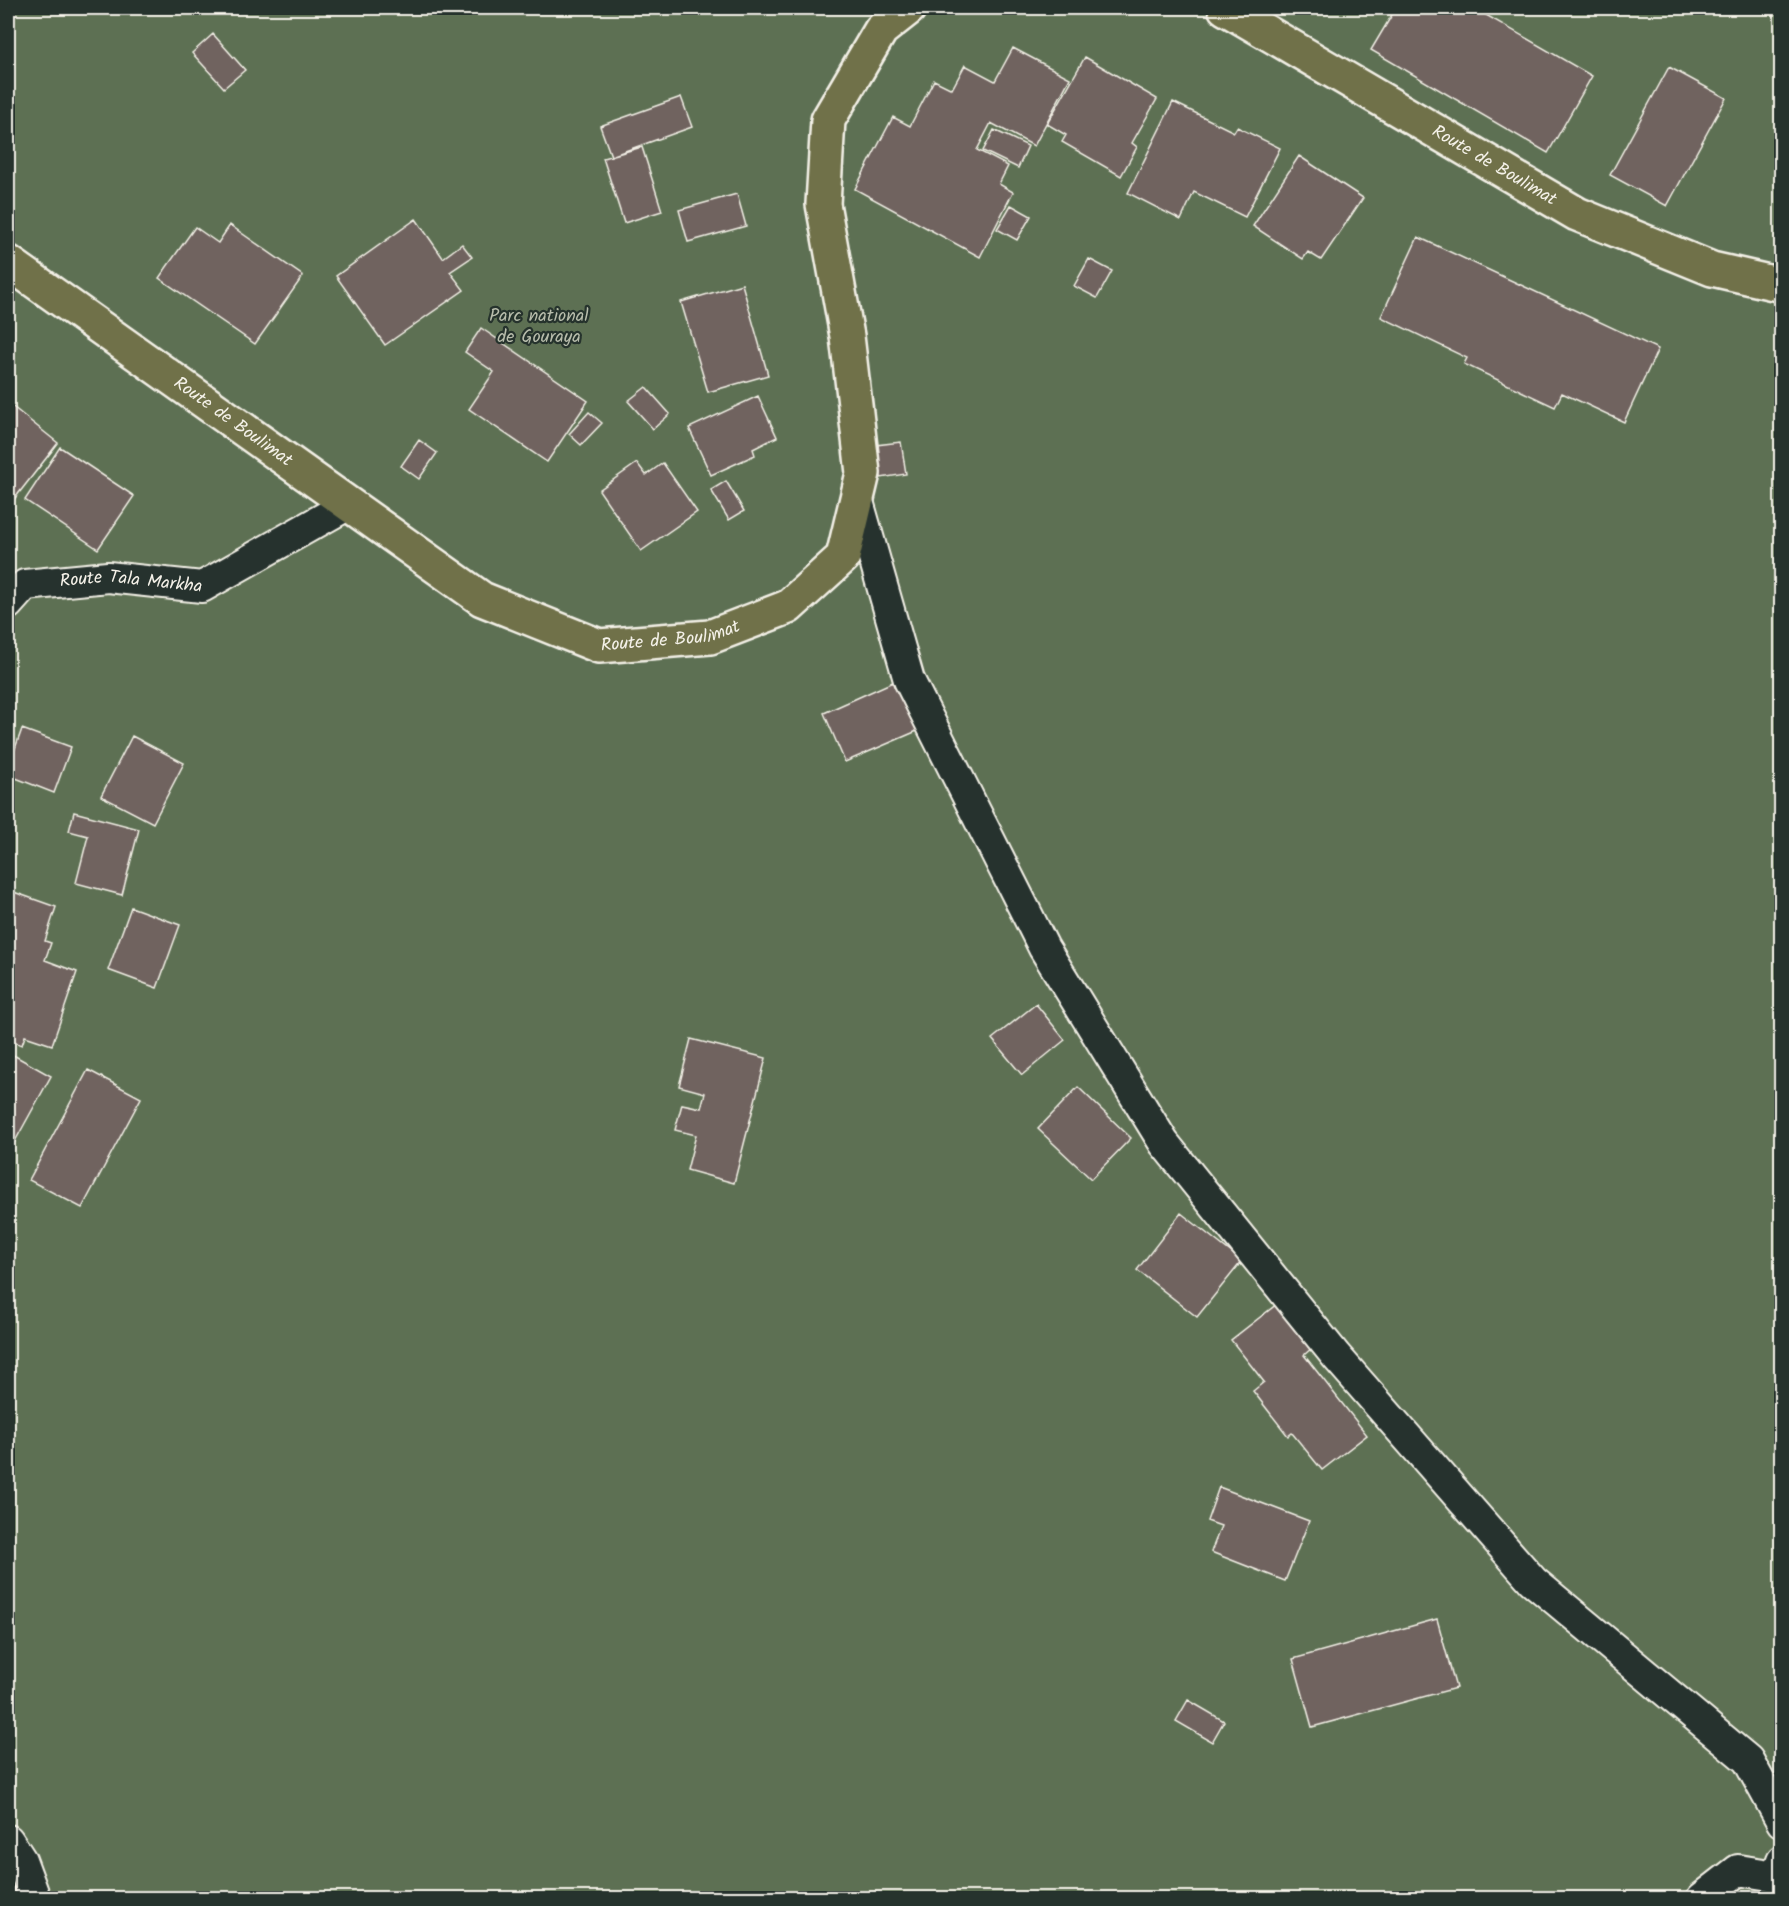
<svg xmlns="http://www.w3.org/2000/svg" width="1789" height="1906" font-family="Kalam,sans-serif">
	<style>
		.green { fill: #5d7053; stroke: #a8b09e; stroke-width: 1.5 }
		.building { fill: #70635f; stroke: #f4f1e8; stroke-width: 1.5 }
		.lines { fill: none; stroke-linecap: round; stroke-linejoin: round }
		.street-casing { stroke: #f4f1e8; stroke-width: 34 }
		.primary-casing { stroke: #f4f1e8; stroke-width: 38 }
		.street { stroke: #26332d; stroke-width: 30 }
		.primary { stroke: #6f714a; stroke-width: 33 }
		.labels { text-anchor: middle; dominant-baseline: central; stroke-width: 4.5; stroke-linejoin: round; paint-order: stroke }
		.street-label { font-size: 18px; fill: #f4f1e8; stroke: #26332d }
		.park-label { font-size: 18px; fill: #b8bdac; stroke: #26332d }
	</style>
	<rect width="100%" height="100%" fill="#26332d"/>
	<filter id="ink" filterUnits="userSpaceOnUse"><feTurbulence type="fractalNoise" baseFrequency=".0167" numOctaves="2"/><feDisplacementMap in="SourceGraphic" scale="12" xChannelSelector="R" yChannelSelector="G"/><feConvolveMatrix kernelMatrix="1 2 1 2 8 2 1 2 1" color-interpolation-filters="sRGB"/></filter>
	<g filter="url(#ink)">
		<path class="green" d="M8,8h1773v1890h-1773z"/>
		<path class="building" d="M1396,8h78l118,68 -44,77 -177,-103z
			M213,34l32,36 -21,18 -32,-35z
			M1013,48l57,30 -36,68 -43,-23 -14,27 31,16 -9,18 14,8 -33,65 -125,-68 38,-72 17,9 24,-46 18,9 13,-24 30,16z
			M1085,57l72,42 -25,44 5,4 -16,29 -59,-34 4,-7 -19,-11z
			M1669,67l57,31 -59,108 -57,-31z
			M681,97l11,30 -81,29 -11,-30z
			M1173,102l61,30 3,-5 43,21 -35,69 -51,-25 -13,28 -53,-27z
			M994,130l34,16 -10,22 -35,-17z
			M642,147l20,64 -38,12 -21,-65z
			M1299,156l64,42 -42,62 -13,-8 -5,7 -50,-33z
			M737,194l9,32 -58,16 -9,-32z
			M1011,205l20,11 -14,24 -20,-11z
			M416,219l27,39 19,-14 10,13 -22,15 14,18 -79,55 -49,-69z
			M230,225l73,51 -48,68 -96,-66 36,-51 23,16z
			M1418,237l240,112 -34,73 -62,-29 -7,14 -91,-43 3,-6 -86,-41z
			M1089,259l23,12 -15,27 -23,-12z
			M742,284l26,91 -60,17 -27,-90z
			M481,328l107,73 -41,61 -78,-53 25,-37 -29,-20z
			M646,387l24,27 -17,15 -25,-28z
			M758,396l19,41 -24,12 2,6 -44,20 -22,-47z
			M8,403l50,40 -50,64z
			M589,412l13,11 -21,22 -12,-11z
			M419,440l18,13 -18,26 -18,-13z
			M901,442l5,32 -25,4 -5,-33z
			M60,447l74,49 -36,53 -73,-49z
			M637,463l9,12 17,-12 34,49 -56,39 -42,-61z
			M726,481l18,30 -15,9 -18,-30z
			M895,681l22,50 -72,31 -21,-49z
			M22,729l49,18 -17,46 -46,-18v-7z
			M132,736l52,27 -31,60 -52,-27z
			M74,812l65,17 -17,66 -46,-12 12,-47 -19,-5z
			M8,890l48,17 -11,34 6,2 -6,17 32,12 -25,73 -27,-9 -3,9 -14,-5z
			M131,907l49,18 -23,63 -49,-18z
			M1036,1004l29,36 -43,35 -30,-36z
			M691,1039l75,19 -32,125 -47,-13 9,-35 -21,-5 7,-26 19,4 4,-15 -26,-7z
			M8,1052l43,24 -43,78z
			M88,1070l53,28 -59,110 -53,-28z
			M1078,1087l53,51 -40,41 -53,-50z
			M1181,1213l61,48 -45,56 -60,-47z
			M1277,1304l35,44 -8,7 63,80 -45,35 -30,-37 -4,3 -35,-45 11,-9 -33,-42z
			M1219,1487l90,34 -24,60 -74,-29 10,-26 -14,-5z
			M1437,1619l19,69 -144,39 -19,-68z
			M1188,1700l36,21 -12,21 -36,-21z"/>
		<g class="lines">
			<g class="street-casing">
				<g id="street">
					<path d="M857,498l52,182 135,268 120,195 172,213 197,225 215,179 34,62"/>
					<path id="s1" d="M8,604l17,-19 83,-8 94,10 147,-83"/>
					<path d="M8,1840l13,20 14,38"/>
					<path d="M1702,1898l36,-28 38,6 6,-16"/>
				</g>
			</g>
			<g class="primary-casing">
				<g id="primary">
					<path id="s2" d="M1225,8l352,206 135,55 70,16"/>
					<path id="s3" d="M8,262l474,337 117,47 111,-9 78,-30 55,-50 20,-84 -16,-137 -24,-132 5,-84 53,-90 28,-22"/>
				</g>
			</g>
			<use href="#street" class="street"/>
			<use href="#primary" class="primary"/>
		</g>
	</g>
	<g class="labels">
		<g class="street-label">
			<text stroke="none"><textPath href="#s2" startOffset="312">Route de Boulimat</textPath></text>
			<text stroke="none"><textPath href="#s3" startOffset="276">Route de Boulimat</textPath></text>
			<text stroke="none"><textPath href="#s1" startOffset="132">Route Tala Markha</textPath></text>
			<text stroke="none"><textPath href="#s3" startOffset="780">Route de Boulimat</textPath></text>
		</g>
		<g class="park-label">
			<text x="539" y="316">Parc national<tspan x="539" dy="21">de Gouraya</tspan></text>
		</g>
	</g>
	<rect width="1789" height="1906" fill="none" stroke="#26332d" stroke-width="30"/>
	<rect x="15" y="15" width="1759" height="1876" fill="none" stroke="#f4f1e8" stroke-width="2" filter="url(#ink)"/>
</svg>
